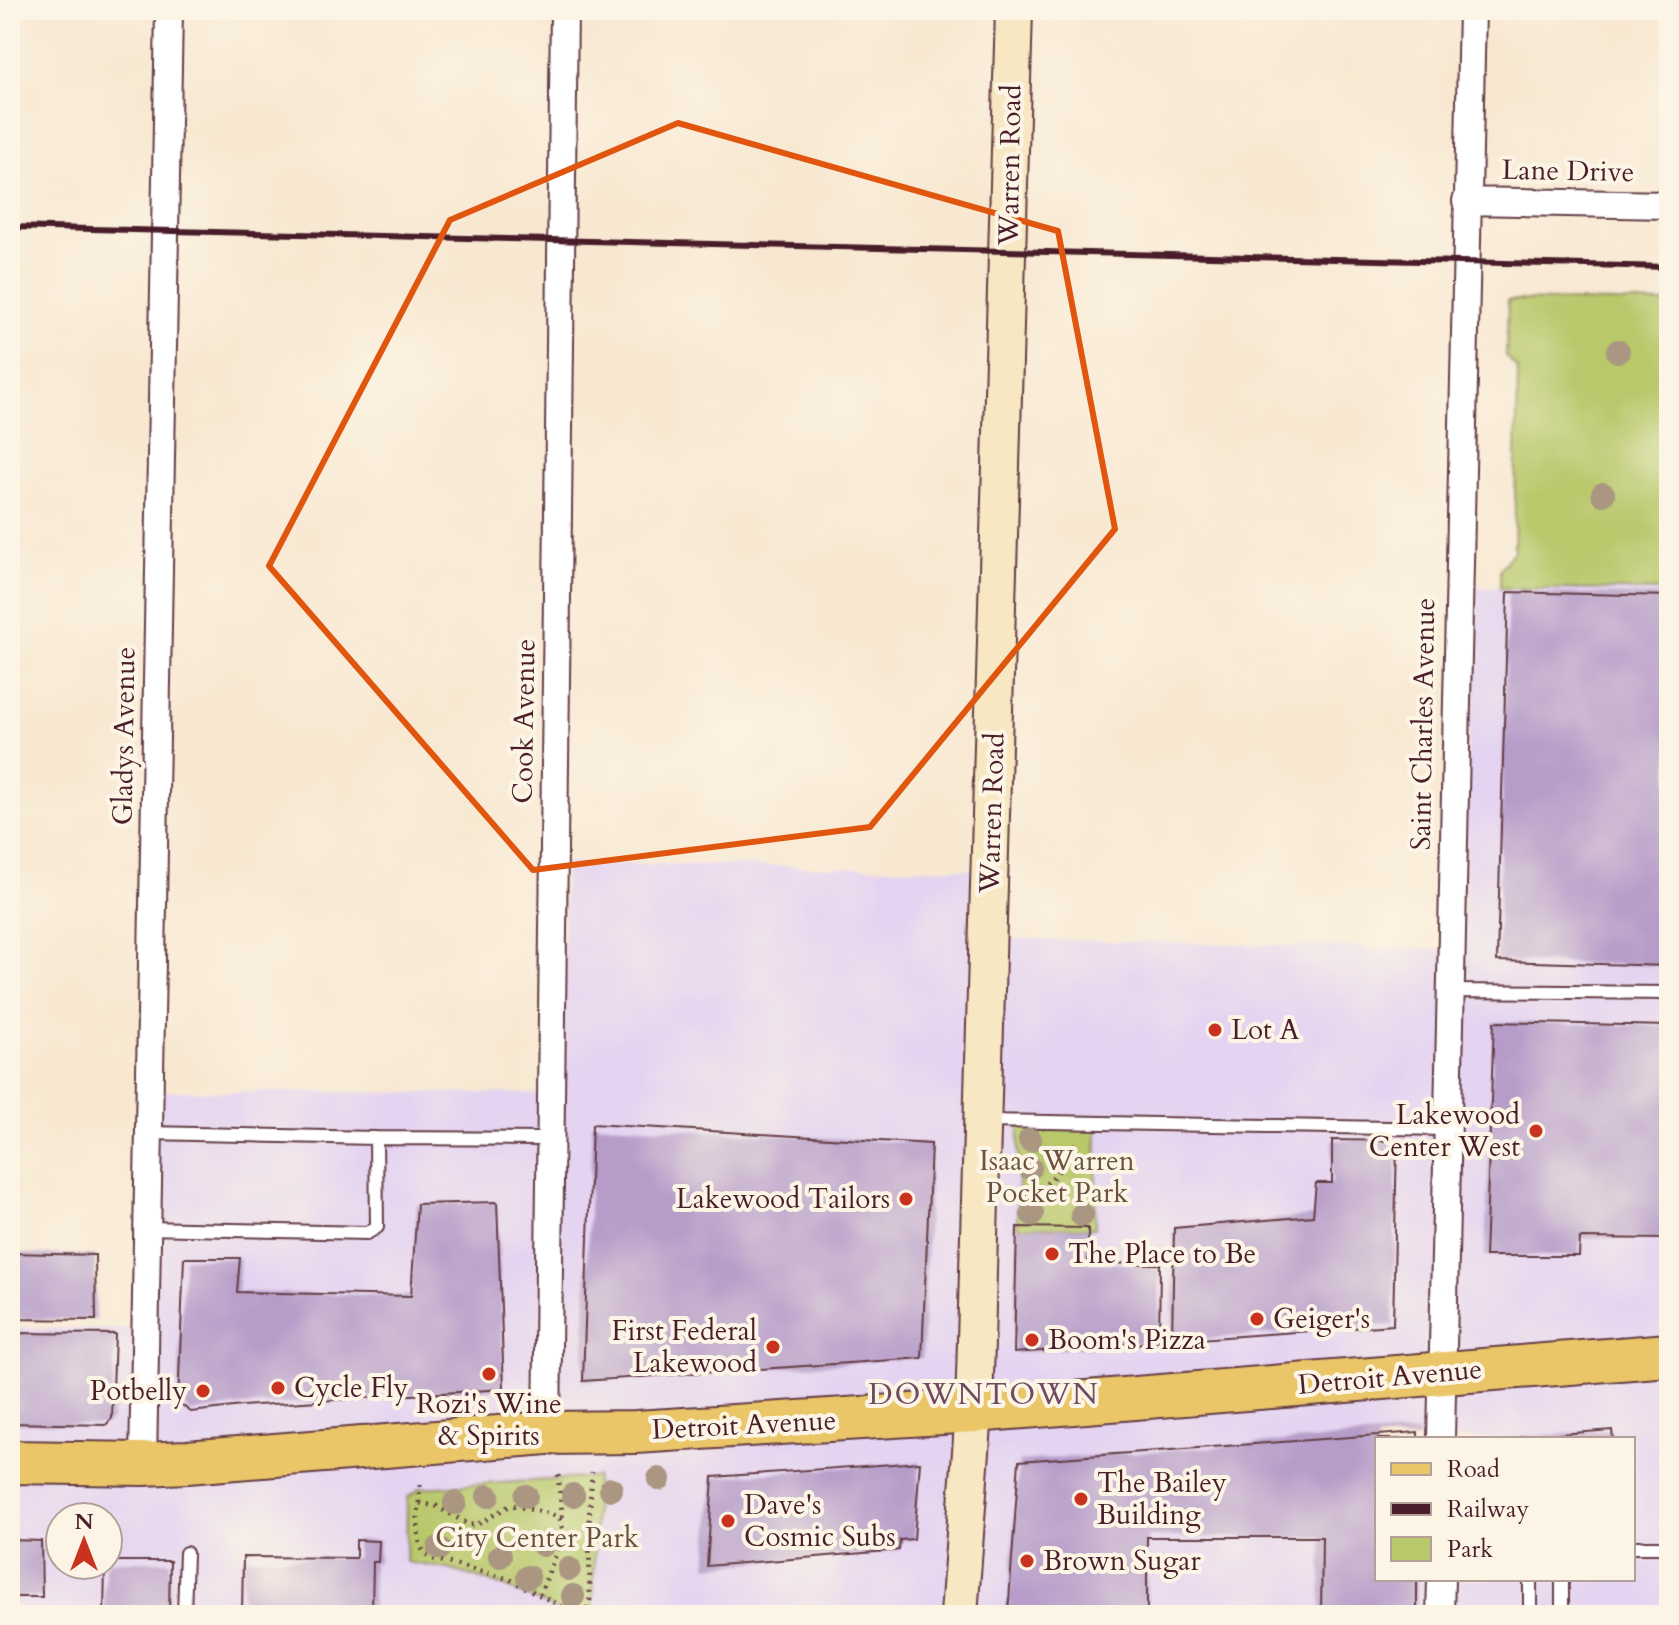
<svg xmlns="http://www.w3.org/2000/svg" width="1679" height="1625" font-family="Cardo,serif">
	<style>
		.built { fill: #e4d3f1; fill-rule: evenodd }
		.green { fill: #b8c86b; stroke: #81744b; stroke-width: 2 }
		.building { fill: #b69cc9 }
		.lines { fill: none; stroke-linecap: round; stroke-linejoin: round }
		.lane-casing { stroke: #643d44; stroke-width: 16 }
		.street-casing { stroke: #643d44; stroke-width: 30 }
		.secondary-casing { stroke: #643d44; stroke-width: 40 }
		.primary-casing { stroke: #643d44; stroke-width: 46 }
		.path { stroke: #643d44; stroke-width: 5; stroke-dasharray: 2 6; stroke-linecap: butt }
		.lane { stroke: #fff; stroke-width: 12 }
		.street { stroke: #fff; stroke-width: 26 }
		.secondary { stroke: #f7e8c3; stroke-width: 36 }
		.primary { stroke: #eac669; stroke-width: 42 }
		.rail { stroke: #4a1f2b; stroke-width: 6 }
		.tree { fill: #aa9681 }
		.marked { fill: none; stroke: #e0560e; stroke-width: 6; stroke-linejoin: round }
		.poi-dot { fill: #c8321e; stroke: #fcf5e5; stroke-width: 3 }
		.labels { text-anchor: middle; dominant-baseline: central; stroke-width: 8; stroke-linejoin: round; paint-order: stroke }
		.street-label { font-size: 28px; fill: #4a1f2b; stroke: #fcf5e5 }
		.poi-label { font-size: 28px; fill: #4a1f2b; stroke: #fcf5e5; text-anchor: start }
		.park-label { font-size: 28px; fill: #6b523e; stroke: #fcf5e5 }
		.neighbourhood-label { font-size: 30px; letter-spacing: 2px; fill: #704b62; stroke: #fcf5e5 }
	</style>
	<rect width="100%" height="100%" fill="#fcf5e5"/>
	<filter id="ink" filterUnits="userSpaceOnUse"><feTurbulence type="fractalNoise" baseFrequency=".0125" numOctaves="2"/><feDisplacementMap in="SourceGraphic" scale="16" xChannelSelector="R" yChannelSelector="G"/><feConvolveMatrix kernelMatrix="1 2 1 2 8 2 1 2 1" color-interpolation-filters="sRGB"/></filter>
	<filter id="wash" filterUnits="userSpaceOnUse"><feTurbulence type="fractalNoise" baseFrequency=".006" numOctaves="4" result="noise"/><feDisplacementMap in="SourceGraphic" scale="32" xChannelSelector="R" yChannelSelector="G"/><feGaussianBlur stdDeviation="1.8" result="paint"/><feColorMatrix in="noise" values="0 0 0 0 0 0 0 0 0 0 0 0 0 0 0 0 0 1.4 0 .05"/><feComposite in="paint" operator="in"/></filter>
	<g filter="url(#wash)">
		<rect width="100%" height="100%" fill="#f8e8d2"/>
		<path class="built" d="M1472,587l197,5v1023h-1659v-287l144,1 4,-238 402,3 5,-231 413,6v69l485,12zM1377,1439h256v140h-256zM60,1517h48v48h-48z"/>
		<path class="green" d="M1508,300l161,3v288l-169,-3v-19l14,-18 4,-181 -12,-14z
			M1019,1126l78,2 -2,100 -78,-1z
			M596,1477l-3,138h-25l-70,-31 -50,-15 -42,-7 1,-64 13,-10z"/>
		<g id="blocks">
			<path class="building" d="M1508,592l161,4v370l-172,-5z
				M1494,1022l175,4v213l-89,-1 -1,18h-94z
				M592,1124l339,20 -9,214 -339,23z
				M1332,1140l65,1 -4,184 -221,16 2,-113 139,-12 3,-33h16z
				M497,1202l7,187 -262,17 -51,6 -13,-10 6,-144h56l-3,34 174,4 6,-92z
				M1017,1227l71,1v35l72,1 -1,78 -145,11z
				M10,1253l85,2 1,65 -86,-1z
				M10,1333l105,1 -3,84 -6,7 -96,-2z
				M1612,1430l1,9h-93v-2z
				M1418,1432v7h-41v140h40v36h-96l1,-78h-175v78h-139l11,-154z
				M920,1462l-6,77 -14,1 -1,10 -192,16 6,-89z
				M10,1540l31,1 1,56h-32z
				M356,1540l23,1 -1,21h-5l-1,53h-130l1,-58 113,1z
				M108,1561h62l-1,54h-65l1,-50h3z
				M1662,1606h7v9h-8z"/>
		</g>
	</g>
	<g filter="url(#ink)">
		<use href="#blocks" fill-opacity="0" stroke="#643d44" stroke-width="2"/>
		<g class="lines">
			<g class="lane-casing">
				<path id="lane" d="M1449,991l220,2
					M986,1121l460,8
					M148,1133l228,5
					M146,1228l221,5 10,-6 -1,-89 175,1
					M1633,1547h36
					M184,1615l2,-62
					M1530,1615v-36
					M1562,1615v-36"/>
			</g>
			<g class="street-casing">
				<path id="street" d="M1466,201l203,4
					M547,1433l17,-1423
					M1441,1439l31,-1429
					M143,1464l26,-1454
					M1440,1615l1,-36"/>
			</g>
			<g class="secondary-casing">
				<path id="secondary" d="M959,1615l15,-204 40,-1401"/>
			</g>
			<g class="primary-casing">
				<path id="primary" d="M10,1462l133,2 44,-2 360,-29 89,-1 338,-21 695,-56"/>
			</g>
			<path class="path" d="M1011,1202c42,-16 42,-24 65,-58
				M558,1475l5,47
				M420,1485c0,21 -9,61 10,73l79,21 69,36 8,-4 4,-12 -1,-77 3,-50
				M420,1503l16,3 34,19 8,-1 33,-19 40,9 9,5 4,15 -24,60"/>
			<use href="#lane" class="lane"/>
			<use href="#street" class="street"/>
			<use href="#secondary" class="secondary"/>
			<use href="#primary" class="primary"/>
			<path class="rail" d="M10,227l1659,40"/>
		</g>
		<g class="tree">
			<circle cx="1618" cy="351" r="12"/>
			<circle cx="1603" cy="494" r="12"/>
			<circle cx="1030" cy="1140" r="12"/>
			<circle cx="1030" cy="1168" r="12"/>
			<circle cx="1032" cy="1214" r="12"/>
			<circle cx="1082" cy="1215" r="12"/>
			<circle cx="659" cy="1479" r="12"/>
			<circle cx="611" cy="1489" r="12"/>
			<circle cx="573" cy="1495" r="12"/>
			<circle cx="488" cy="1496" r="12"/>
			<circle cx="526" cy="1496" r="12"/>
			<circle cx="455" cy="1503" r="12"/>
			<circle cx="543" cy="1545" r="12"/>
			<circle cx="439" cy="1548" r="12"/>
			<circle cx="500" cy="1556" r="12"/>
			<circle cx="569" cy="1569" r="12"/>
			<circle cx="528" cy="1577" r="12"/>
			<circle cx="573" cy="1596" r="12"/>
		</g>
	</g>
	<path class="marked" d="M678,123l380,108 57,298 -245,298 -337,43 -264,-304 181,-346z"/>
	<g class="poi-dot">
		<circle cx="1215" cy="1030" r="8"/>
		<circle cx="1536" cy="1131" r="8"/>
		<circle cx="906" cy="1199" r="8"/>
		<circle cx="1052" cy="1254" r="8"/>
		<circle cx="1257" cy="1319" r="8"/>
		<circle cx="1032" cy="1340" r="8"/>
		<circle cx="773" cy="1347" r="8"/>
		<circle cx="489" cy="1374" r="8"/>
		<circle cx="278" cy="1388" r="8"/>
		<circle cx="203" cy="1391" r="8"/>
		<circle cx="1081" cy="1499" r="8"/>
		<circle cx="728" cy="1521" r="8"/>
		<circle cx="1027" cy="1561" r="8"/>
	</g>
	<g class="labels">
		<g class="street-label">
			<text transform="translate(1010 165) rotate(-89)">Warren Road</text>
			<text transform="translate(1568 171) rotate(1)">Lane Drive</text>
			<text transform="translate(524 721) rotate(-89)">Cook Avenue</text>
			<text transform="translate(1423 724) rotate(-89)">Saint Charles Avenue</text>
			<text transform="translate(124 736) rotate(-89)">Gladys Avenue</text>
			<text transform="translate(992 813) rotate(-88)">Warren Road</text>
			<text transform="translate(1390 1377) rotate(-5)">Detroit Avenue</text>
			<text transform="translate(744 1425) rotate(-3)">Detroit Avenue</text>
		</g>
		<g class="poi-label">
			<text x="1231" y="1030">Lot A</text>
			<text x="1520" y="1115" text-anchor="end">Lakewood<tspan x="1520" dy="32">Center West</tspan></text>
			<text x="890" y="1199" text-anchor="end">Lakewood Tailors</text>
			<text x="1068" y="1254">The Place to Be</text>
			<text x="1273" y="1319">Geiger's</text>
			<text x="757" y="1331" text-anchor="end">First Federal<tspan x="757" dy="32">Lakewood</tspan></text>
			<text x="1048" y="1340">Boom's Pizza</text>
			<text x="294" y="1388">Cycle Fly</text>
			<text x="187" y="1391" text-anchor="end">Potbelly</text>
			<text x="489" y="1404" text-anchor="middle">Rozi's Wine<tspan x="489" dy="32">&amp; Spirits</tspan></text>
			<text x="1097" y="1483">The Bailey<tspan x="1097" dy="32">Building</tspan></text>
			<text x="744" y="1505">Dave's<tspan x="744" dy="32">Cosmic Subs</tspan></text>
			<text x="1043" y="1561">Brown Sugar</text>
		</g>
		<g class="park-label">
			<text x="1057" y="1161">Isaac Warren<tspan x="1057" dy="32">Pocket Park</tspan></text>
			<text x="537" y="1538">City Center Park</text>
		</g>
		<g class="neighbourhood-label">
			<text x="984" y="1394">DOWNTOWN</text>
		</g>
	</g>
	<rect width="1679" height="1625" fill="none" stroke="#fcf5e5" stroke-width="40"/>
	<rect x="1375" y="1437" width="260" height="144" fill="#fcf5e5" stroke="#b59f9b" stroke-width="2"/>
	<rect x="1391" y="1463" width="40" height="12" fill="#eac669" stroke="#b59f9b" stroke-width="2"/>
	<text x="1447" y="1477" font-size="24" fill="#4a1f2b">Road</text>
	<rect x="1391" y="1503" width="40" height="12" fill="#4a1f2b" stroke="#b59f9b" stroke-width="2"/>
	<text x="1447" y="1517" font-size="24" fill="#4a1f2b">Railway</text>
	<rect x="1391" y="1537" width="40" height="24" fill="#b8c86b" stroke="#b59f9b" stroke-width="2"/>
	<text x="1447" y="1557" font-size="24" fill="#4a1f2b">Park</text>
	<g transform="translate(84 1541)"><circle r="38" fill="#fcf5e5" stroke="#b59f9b" stroke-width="2"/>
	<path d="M0-6L14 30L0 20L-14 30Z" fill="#c8321e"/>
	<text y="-12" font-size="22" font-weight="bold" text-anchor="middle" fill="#4a1f2b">N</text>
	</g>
</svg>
